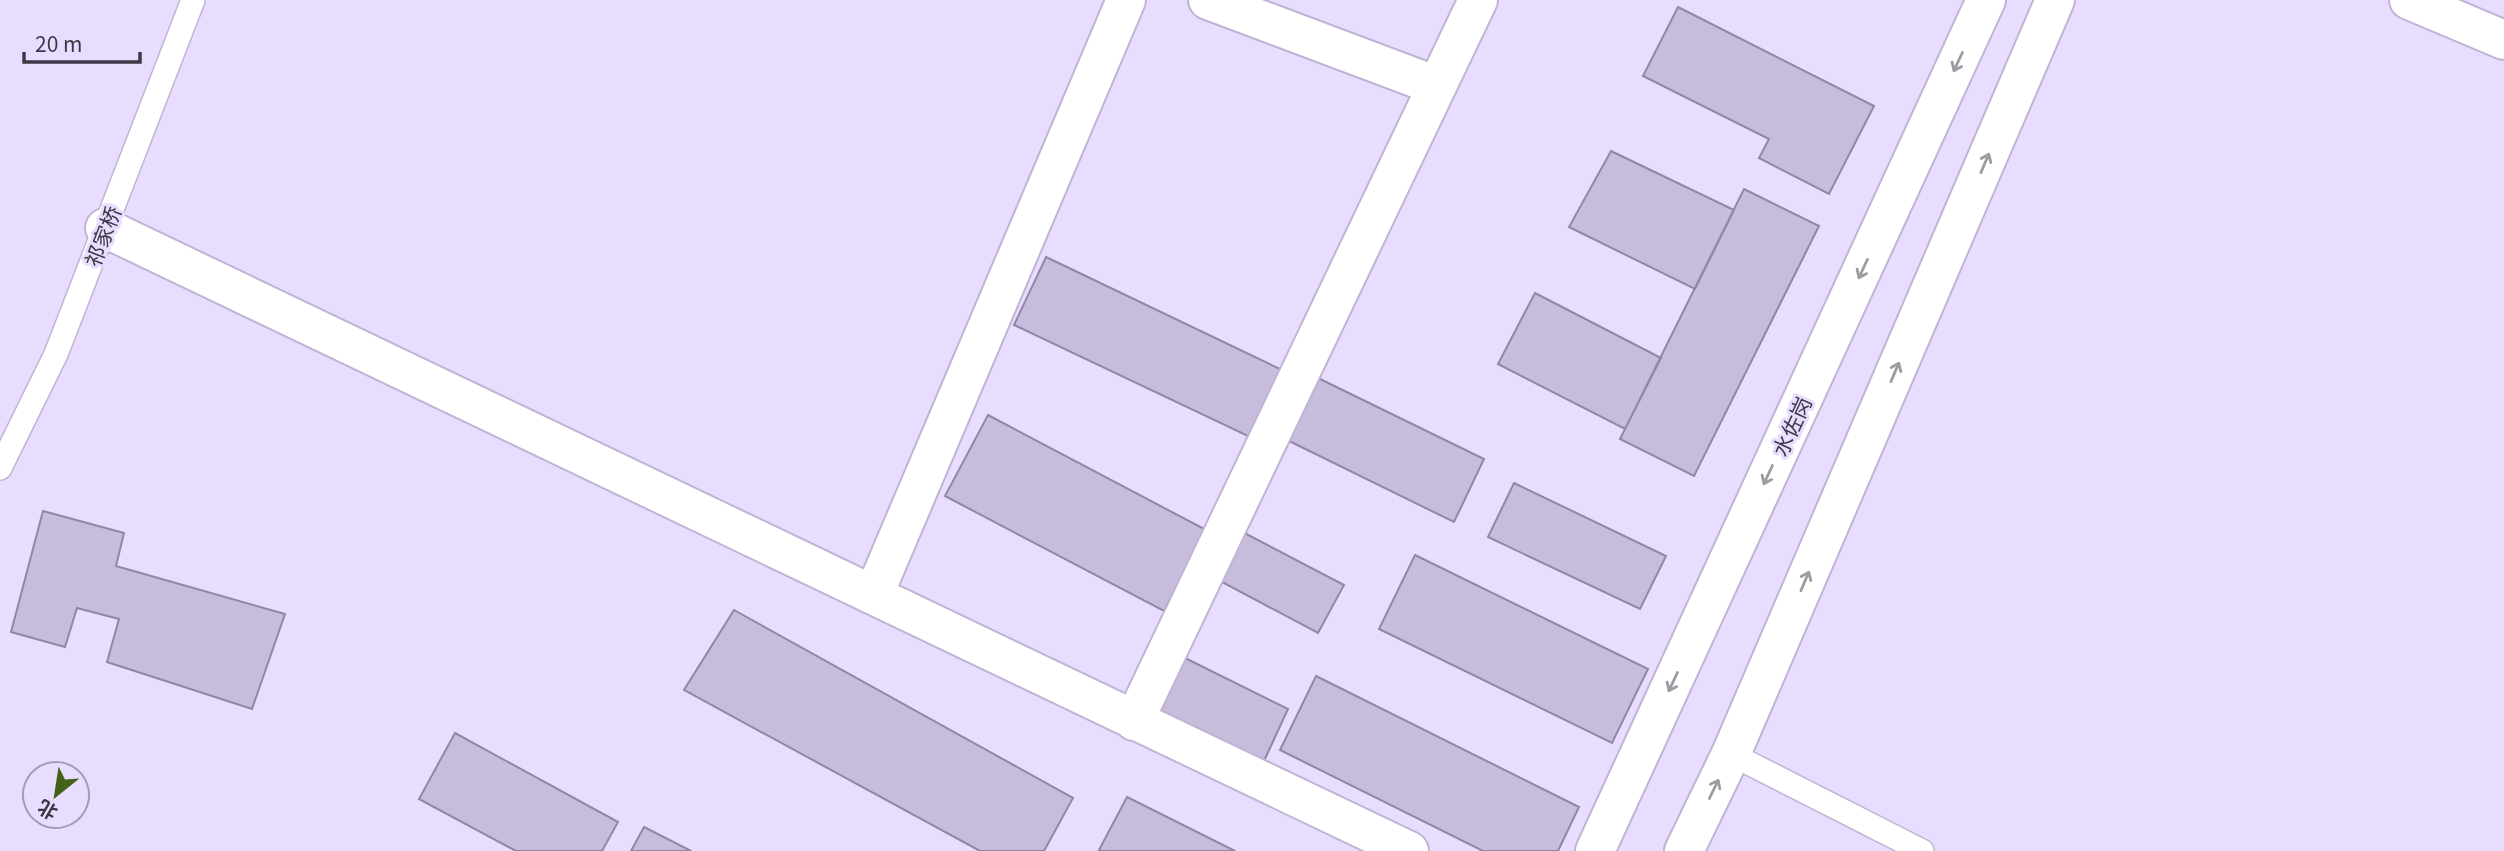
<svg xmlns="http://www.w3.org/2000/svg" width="2504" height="851" font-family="Georgia,'Noto Sans SC',serif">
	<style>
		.building { fill: #c8bcdd; stroke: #9186a5; stroke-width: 2 }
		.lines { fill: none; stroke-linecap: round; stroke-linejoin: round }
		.service-casing { stroke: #c0b4d5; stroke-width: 26 }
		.minor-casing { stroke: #c0b4d5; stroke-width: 42 }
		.tertiary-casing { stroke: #c0b4d5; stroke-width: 42 }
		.service { stroke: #fff; stroke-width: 23 }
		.minor { stroke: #fff; stroke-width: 38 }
		.tertiary { stroke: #fff; stroke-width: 38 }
		.oneway { stroke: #9e9ca2 }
		.labels { text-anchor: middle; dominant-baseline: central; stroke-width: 6; stroke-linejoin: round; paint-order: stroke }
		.street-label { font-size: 21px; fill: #3d3845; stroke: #e9ddff }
	</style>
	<rect width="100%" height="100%" fill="#e9ddff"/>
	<path class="building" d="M1678,7l196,99 -45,88 -70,-36 10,-19 -126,-63z
		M1611,151l123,59 -39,79 -126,-62z
		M1744,189l75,37 -125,250 -74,-37z
		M1046,257l236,113 -32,67 -236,-112z
		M1535,293l126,65 -36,71 -127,-65z
		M1318,378l166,81 -30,63 -167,-82z
		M988,415l218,115 -42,81 -219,-115z
		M1514,483l152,73 -26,53 -152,-72z
		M43,511l81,22 -8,33 169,48 -33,95 -145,-47 12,-43 -42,-11 -12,39 -54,-15z
		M1235,528l109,57 -26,48 -109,-58z
		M1415,555l233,114 -36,74 -233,-114z
		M734,610l339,188 -29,53h-64l-296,-161z
		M1181,656l107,53 -24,52 -109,-53z
		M1316,676l263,131 -21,44h-75l-203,-101z
		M455,733l163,89 -16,29h-86l-97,-52z
		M1127,797l108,54h-134l-2,-1z
		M644,827l47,24h-60z"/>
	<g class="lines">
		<g class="service-casing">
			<path id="service" d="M0,468l56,-114 137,-354
				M1731,754l191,97"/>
		</g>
		<g class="minor-casing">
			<path id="minor" d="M1208,0l229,86
				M105,228l1304,623
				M874,594l252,-594
				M1134,721l344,-721"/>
		</g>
		<g class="tertiary-casing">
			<path id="tertiary" d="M2409,0l95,40
				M1595,851l391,-851
				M1684,851l47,-97 324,-754"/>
		</g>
		<use href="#service" class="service"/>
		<use href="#minor" class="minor"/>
		<use href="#tertiary" class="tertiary"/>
	</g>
	<defs><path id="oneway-shaft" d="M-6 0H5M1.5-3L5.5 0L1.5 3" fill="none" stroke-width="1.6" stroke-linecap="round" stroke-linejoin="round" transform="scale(1.75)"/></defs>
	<g class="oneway">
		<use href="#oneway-shaft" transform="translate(1958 62) rotate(115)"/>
		<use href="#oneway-shaft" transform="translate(1985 163) rotate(-67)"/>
		<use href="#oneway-shaft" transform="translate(1863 269) rotate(115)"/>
		<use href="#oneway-shaft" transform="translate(1895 372) rotate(-67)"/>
		<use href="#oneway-shaft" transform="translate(1768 475) rotate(115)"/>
		<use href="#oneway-shaft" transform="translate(1805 581) rotate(-67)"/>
		<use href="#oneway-shaft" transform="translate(1673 682) rotate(115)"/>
		<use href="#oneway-shaft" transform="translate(1714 789) rotate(-64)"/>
	</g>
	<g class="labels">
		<g class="street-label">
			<text transform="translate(102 236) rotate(-69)">祁家桥</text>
			<text transform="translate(1791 426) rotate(-65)">水佐岗</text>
		</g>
	</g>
	<g transform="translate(56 795) rotate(210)"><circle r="33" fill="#e9ddff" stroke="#a49bb5" stroke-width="2"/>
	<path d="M0-5L12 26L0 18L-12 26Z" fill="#416217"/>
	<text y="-10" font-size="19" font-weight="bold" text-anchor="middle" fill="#3d3845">北</text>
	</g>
	<path d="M24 52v10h116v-10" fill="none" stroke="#3d3845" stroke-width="3.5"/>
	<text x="35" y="52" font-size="21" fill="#3d3845" stroke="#e9ddff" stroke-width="5" paint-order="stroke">20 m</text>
</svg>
